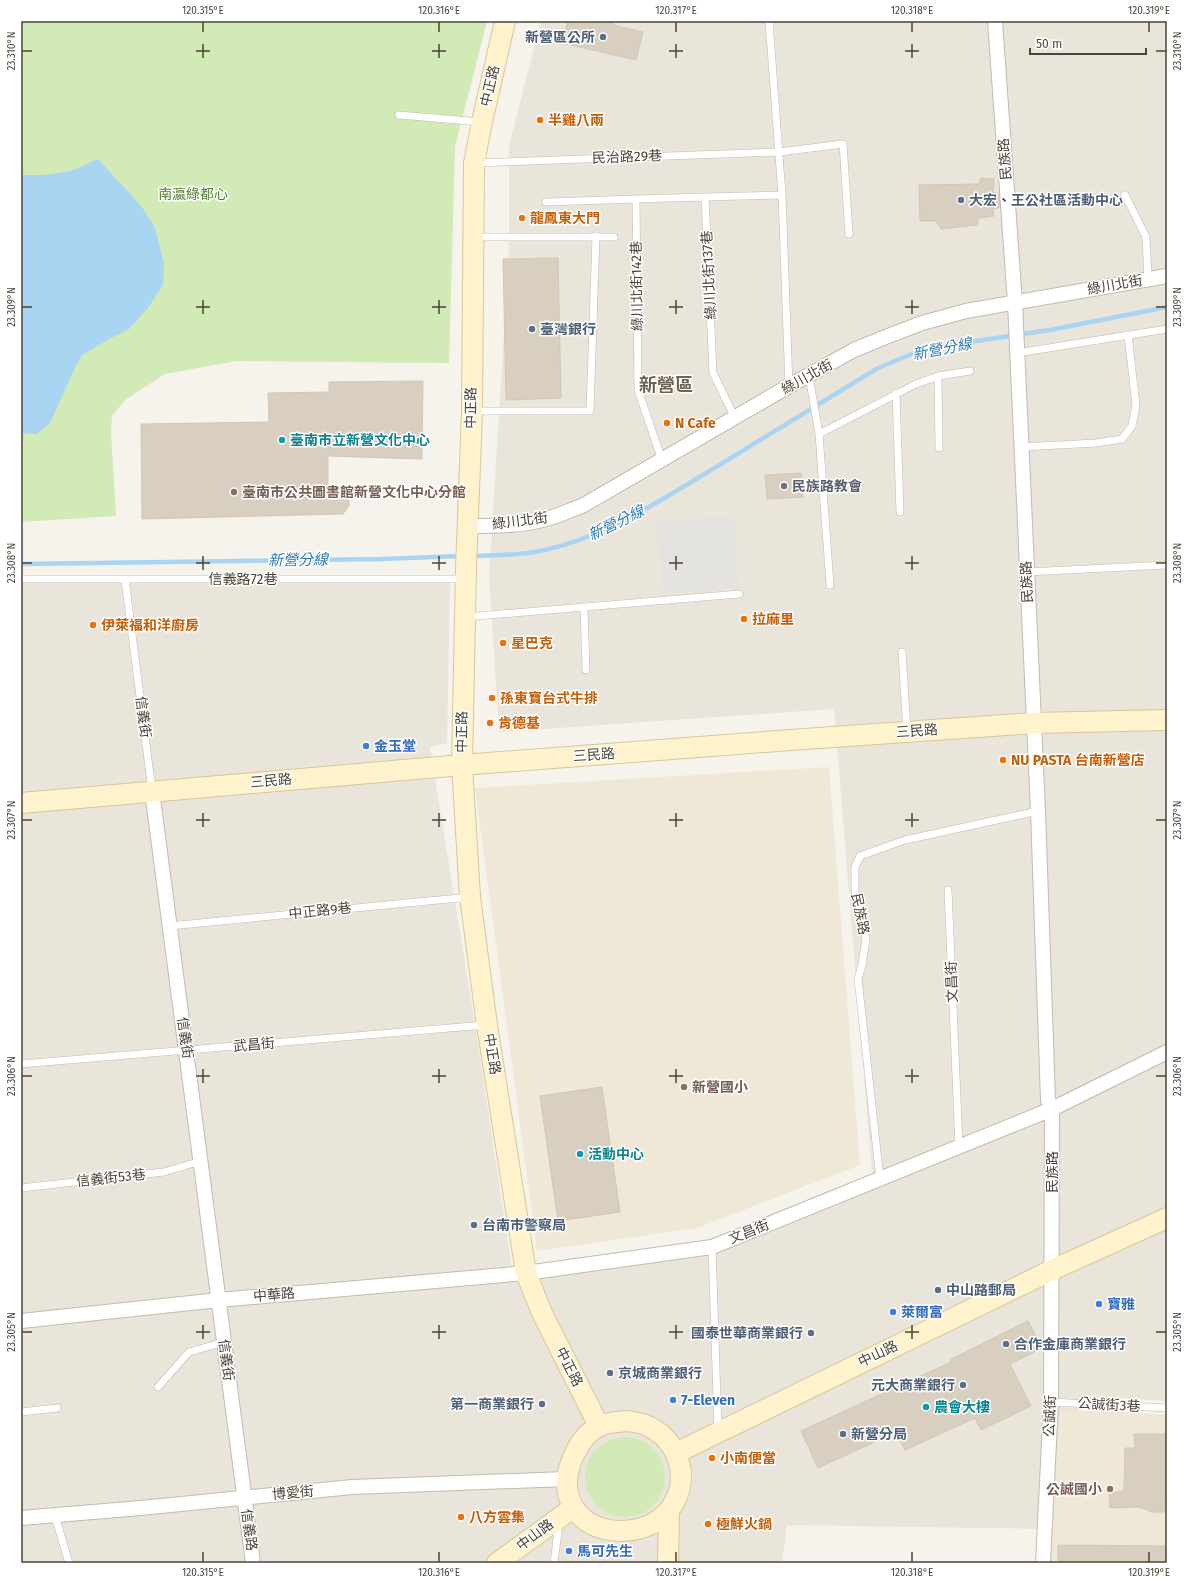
<svg xmlns="http://www.w3.org/2000/svg" width="1188" height="1584" font-family="'Fira Sans','Noto Sans TC',sans-serif">
	<style>
		.residential { fill: #eae5da }
		.education { fill: #efe8d6 }
		.green { fill: #d2eab5 }
		.parking { fill: #e5e3e0 }
		.water { fill: #a9d4f2 }
		.lines { fill: none; stroke-linecap: round; stroke-linejoin: round }
		.stream { stroke: #a9d4f2; stroke-width: 4.5 }
		.building { fill: #d8cfc1; stroke: #d3c7b4 }
		.lane-casing { stroke: #c2bbae; stroke-width: 8 }
		.street-casing { stroke: #c2bbae; stroke-width: 16 }
		.secondary-casing { stroke: #d6c79b; stroke-width: 22 }
		.lane { stroke: #fff; stroke-width: 7 }
		.street { stroke: #fff; stroke-width: 14 }
		.secondary { stroke: #fff3cd; stroke-width: 20 }
		.ticks { fill: none; stroke: #4b4439; stroke-width: 1.5 }
		.service-dot { fill: #5c6f8a; stroke: #fff; stroke-width: 1.5 }
		.food-dot { fill: #e8710a; stroke: #fff; stroke-width: 1.5 }
		.culture-dot { fill: #0f9aa8; stroke: #fff; stroke-width: 1.5 }
		.worship-dot { fill: #6b7280; stroke: #fff; stroke-width: 1.5 }
		.education-dot { fill: #8d6e63; stroke: #fff; stroke-width: 1.5 }
		.shop-dot { fill: #3f7fe0; stroke: #fff; stroke-width: 1.5 }
		.labels { text-anchor: middle; dominant-baseline: central; stroke-width: 3; stroke-linejoin: round; paint-order: stroke }
		.service-label { font-size: 14px; font-weight: bold; fill: #4e5e75; stroke: #fff; text-anchor: start }
		.street-label { font-size: 14px; fill: #4b4439; stroke: #fff }
		.food-label { font-size: 14px; font-weight: bold; fill: #c56008; stroke: #fff; text-anchor: start }
		.park-label { font-size: 14px; fill: #4a7f2a; stroke: #fff }
		.culture-label { font-size: 14px; font-weight: bold; fill: #0d838f; stroke: #fff; text-anchor: start }
		.worship-label { font-size: 14px; font-weight: bold; fill: #5b616d; stroke: #fff; text-anchor: start }
		.education-label { font-size: 14px; font-weight: bold; fill: #785e54; stroke: #fff; text-anchor: start }
		.shop-label { font-size: 14px; font-weight: bold; fill: #366cbe; stroke: #fff; text-anchor: start }
		.water-label { font-size: 15px; font-style: italic; fill: #2e7ab2; stroke: #fff }
		.district-label { font-size: 18px; font-weight: bold; fill: #6e6250; stroke: #fff }
		.neatline { fill: none; stroke: #4b4439; stroke-width: 1.5 }
		.ticks-label { font-size: 10px; text-anchor: middle; fill: #4b4439 }
	</style>
	<rect width="100%" height="100%" fill="#f6f3ec"/>
	<path class="residential" d="M541,21h626v1380l-85,-5 -38,133 -257,-4 -5,38h-761v-988l429,1 -3,167 -17,4 45,278 38,250 190,-30 169,-70 -38,-466 -335,23 -10,-156 20,-326v-104z"/>
	<path class="education" d="M829,767l31,398 -163,63 -160,23 -62,-463z
		M1105,1410l62,5v148h-119l12,-152z"/>
	<path class="green" d="M21,21h466l-32,126 -6,216 -213,-2 -71,13 -40,26 -13,16 -1,17 5,83 -95,6z
		M585 1477a40 40 0 1 1 80 0a40 40 0 1 1-80 0Z"/>
	<path class="parking" d="M735,515l4,73 -77,5 -5,-73z"/>
	<path class="water" d="M98,159l44,48 13,21 9,36 -1,21 -15,23 -19,21 -18,9 -29,17 -8,15 -24,53 -13,11 -16,-1v-258h24l26,-4z"/>
	<g class="lines">
		<path class="stream" d="M470,556c23,-1 47,0 70,-5 66,-13 124,-53 181,-87 52,-32 105,-64 157,-96l36,-15 35,-8 101,-15 117,-23
			M21,564l360,-5 80,-3"/>
	</g>
	<path class="building" d="M568,21h46l-1,4 30,7 -7,28 -74,-17z
		M981,178l13,1 -1,13 6,2 1,13 -7,2 1,7 -16,2 -1,7 -36,4 -5,-8h-16l-1,-36 60,-1z
		M558,258l3,140 -55,2 -3,-141z
		M423,381l-1,78 -94,-3v35h15l6,7v8l-6,8 -201,5 -1,-95 128,-2 -1,-29 61,-1v-10z
		M801,473l2,24 -36,2 -2,-24z
		M602,1087l18,125 -62,9 -18,-125z
		M1028,1321l14,27 -32,16 21,42 -50,24 -6,-12 -70,32 -9,-18 -78,36 -17,-37 150,-69 -1,-2z
		M1134,1434h33v68h-2v10h-13l-13,-5 -29,1 -1,-15 15,-2 1,-43h10z
		M1058,1545l109,1v17h-109z"/>
	<g class="lines">
		<g class="lane-casing">
			<path id="lane" d="M769,21l13,174 7,191
				M399,115l82,7
				M475,163l304,-11 64,-8 6,90
				M1125,195l21,42 2,42
				M705,197l77,-2
				M636,199l69,-2 8,176 22,45
				M546,202l90,-3 2,191 24,70
				M475,237h139
				M1017,353l150,-24
				M809,376l10,58 11,151
				M938,376l1,72
				M896,393l4,119
				M473,411h117l6,-175
				M819,434l97,-50 22,-8 32,-5
				M1021,447l75,-4 26,-4 10,-13 4,-21 -8,-70
				M1026,572l141,-7
				M21,579h444
				M125,579l27,212
				M584,607l2,63
				M465,617l274,-23
				M902,652l5,80
				M948,890l11,256
				M169,926l301,-29
				M21,1064l464,-39
				M880,1179l-22,-200 4,-14 4,-27 -11,-46v-25l5,-11 45,-16 133,-29
				M21,1188l143,-16 37,-11
				M712,1247l6,183
				M158,1387l31,-35 35,-10
				M1051,1402l116,6
				M21,1412l36,-4
				M55,1516l14,47
				M554,1563l5,-40"/>
		</g>
		<g class="street-casing">
			<path id="street" d="M995,21l20,282 23,508 10,289 4,9 -1,293 -8,161
				M468,526c28,0 58,0 85,-9 10,-3 19,-8 29,-11l207,-120 65,-36 29,-12 39,-15 44,-12 201,-35
				M152,791l101,772
				M21,1321l198,-21 307,-27 186,-26 340,-138 115,-57
				M21,1518l120,-10 211,-21 214,-8"/>
		</g>
		<g class="secondary-casing">
			<path id="secondary" d="M505,21l-23,101 -8,41 -2,248 -6,158 -4,196 8,132 17,128 39,248 16,40 57,113
				M21,803l441,-38 328,-25 244,-17 133,-3
				M628,1421c5,1 11,2 15,3 32,12 47,47 32,77 -7,14 -21,24 -37,28 -51,11 -88,-27 -63,-76 5,-11 13,-21 24,-27 9,-4 20,-4 29,-5z
				M676,1453l376,-183 115,-52
				M497,1563l76,-55
				M668,1563l1,-51"/>
		</g>
		<use href="#lane" class="lane"/>
		<use href="#street" class="street"/>
		<use href="#secondary" class="secondary"/>
	</g>
	<path class="ticks" d="M203,22v10M439,22v10M676,22v10M912,22v10M1149,22v10M203,44v14M439,44v14M676,44v14M912,44v14M22,51h10M196,51h14M432,51h14M669,51h14M905,51h14M1156,51h10M203,300v14M439,300v14M676,300v14M912,300v14M22,307h10M196,307h14M432,307h14M669,307h14M905,307h14M1156,307h10M203,556v14M439,556v14M676,556v14M912,556v14M22,563h10M196,563h14M432,563h14M669,563h14M905,563h14M1156,563h10M203,813v14M439,813v14M676,813v14M912,813v14M22,820h10M196,820h14M432,820h14M669,820h14M905,820h14M1156,820h10M203,1069v14M439,1069v14M676,1069v14M912,1069v14M22,1076h10M196,1076h14M432,1076h14M669,1076h14M905,1076h14M1156,1076h10M203,1325v14M439,1325v14M676,1325v14M912,1325v14M22,1332h10M196,1332h14M432,1332h14M669,1332h14M905,1332h14M1156,1332h10M203,1552v10M439,1552v10M676,1552v10M912,1552v10M1149,1552v10"/>
	<g class="service-dot">
		<circle cx="603" cy="37" r="4"/>
		<circle cx="961" cy="200" r="4"/>
		<circle cx="532" cy="329" r="4"/>
		<circle cx="474" cy="1225" r="4"/>
		<circle cx="938" cy="1290" r="4"/>
		<circle cx="811" cy="1333" r="4"/>
		<circle cx="1006" cy="1344" r="4"/>
		<circle cx="610" cy="1373" r="4"/>
		<circle cx="963" cy="1385" r="4"/>
		<circle cx="542" cy="1404" r="4"/>
		<circle cx="843" cy="1434" r="4"/>
	</g>
	<g class="food-dot">
		<circle cx="540" cy="120" r="4"/>
		<circle cx="522" cy="218" r="4"/>
		<circle cx="667" cy="423" r="4"/>
		<circle cx="744" cy="619" r="4"/>
		<circle cx="93" cy="625" r="4"/>
		<circle cx="503" cy="643" r="4"/>
		<circle cx="492" cy="698" r="4"/>
		<circle cx="490" cy="723" r="4"/>
		<circle cx="1003" cy="760" r="4"/>
		<circle cx="712" cy="1458" r="4"/>
		<circle cx="461" cy="1517" r="4"/>
		<circle cx="708" cy="1524" r="4"/>
	</g>
	<g class="culture-dot">
		<circle cx="282" cy="440" r="4"/>
		<circle cx="580" cy="1154" r="4"/>
		<circle cx="926" cy="1407" r="4"/>
	</g>
	<circle class="worship-dot" cx="784" cy="486" r="4"/>
	<g class="education-dot">
		<circle cx="234" cy="492" r="4"/>
		<circle cx="684" cy="1087" r="4"/>
		<circle cx="1110" cy="1489" r="4"/>
	</g>
	<g class="shop-dot">
		<circle cx="366" cy="746" r="4"/>
		<circle cx="1099" cy="1304" r="4"/>
		<circle cx="893" cy="1312" r="4"/>
		<circle cx="673" cy="1400" r="4"/>
		<circle cx="569" cy="1551" r="4"/>
	</g>
	<g class="labels">
		<g class="service-label">
			<text x="595" y="37" text-anchor="end">新營區公所</text>
			<text x="969" y="200">大宏、王公社區活動中心</text>
			<text x="540" y="329">臺灣銀行</text>
			<text x="482" y="1225">台南市警察局</text>
			<text x="946" y="1290">中山路郵局</text>
			<text x="803" y="1333" text-anchor="end">國泰世華商業銀行</text>
			<text x="1014" y="1344">合作金庫商業銀行</text>
			<text x="618" y="1373">京城商業銀行</text>
			<text x="955" y="1385" text-anchor="end">元大商業銀行</text>
			<text x="534" y="1404" text-anchor="end">第一商業銀行</text>
			<text x="851" y="1434">新營分局</text>
		</g>
		<g class="street-label">
			<text transform="translate(490 86) rotate(-77)">中正路</text>
			<text transform="translate(627 157) rotate(-2)">民治路29巷</text>
			<text transform="translate(1005 159) rotate(-94)">民族路</text>
			<text transform="translate(709 275) rotate(-93)">綠川北街137巷</text>
			<text transform="translate(1115 285) rotate(-10)">綠川北街</text>
			<text transform="translate(637 286) rotate(-91)">綠川北街142巷</text>
			<text transform="translate(807 377) rotate(-29)">綠川北街</text>
			<text transform="translate(471 408) rotate(-89)">中正路</text>
			<text transform="translate(520 521) rotate(-7)">綠川北街</text>
			<text x="243" y="579">信義路72巷</text>
			<text transform="translate(1027 582) rotate(-93)">民族路</text>
			<text transform="translate(143 717) rotate(83)">信義街</text>
			<text transform="translate(917 731) rotate(-4)">三民路</text>
			<text transform="translate(462 732) rotate(-89)">中正路</text>
			<text transform="translate(594 755) rotate(-4)">三民路</text>
			<text transform="translate(271 781) rotate(-5)">三民路</text>
			<text transform="translate(320 911) rotate(-6)">中正路9巷</text>
			<text transform="translate(860 914) rotate(79)">民族路</text>
			<text transform="translate(952 982) rotate(-92)">文昌街</text>
			<text transform="translate(185 1038) rotate(82)">信義街</text>
			<text transform="translate(254 1045) rotate(-5)">武昌街</text>
			<text transform="translate(492 1054) rotate(81)">中正路</text>
			<text transform="translate(1052 1172) rotate(-90)">民族路</text>
			<text transform="translate(111 1178) rotate(-6)">信義街53巷</text>
			<text transform="translate(749 1232) rotate(-22)">文昌街</text>
			<text transform="translate(274 1295) rotate(-5)">中華路</text>
			<text transform="translate(878 1354) rotate(-26)">中山路</text>
			<text transform="translate(226 1360) rotate(83)">信義街</text>
			<text transform="translate(569 1367) rotate(63)">中正路</text>
			<text transform="translate(1109 1405) rotate(3)">公誠街3巷</text>
			<text transform="translate(1050 1416) rotate(-88)">公誠街</text>
			<text transform="translate(293 1493) rotate(-5)">博愛街</text>
			<text transform="translate(249 1530) rotate(82)">信義路</text>
			<text transform="translate(535 1535) rotate(-37)">中山路</text>
		</g>
		<g class="food-label">
			<text x="548" y="120">半雞八兩</text>
			<text x="530" y="218">龍鳳東大門</text>
			<text x="675" y="423">N Cafe</text>
			<text x="752" y="619">拉麻里</text>
			<text x="101" y="625">伊萊福和洋廚房</text>
			<text x="511" y="643">星巴克</text>
			<text x="500" y="698">孫東寶台式牛排</text>
			<text x="498" y="723">肯德基</text>
			<text x="1011" y="760">NU PASTA 台南新營店</text>
			<text x="720" y="1458">小南便當</text>
			<text x="469" y="1517">八方雲集</text>
			<text x="716" y="1524">極鮮火鍋</text>
		</g>
		<g class="park-label">
			<text x="193" y="194">南瀛綠都心</text>
		</g>
		<g class="culture-label">
			<text x="290" y="440">臺南市立新營文化中心</text>
			<text x="588" y="1154">活動中心</text>
			<text x="934" y="1407">農會大樓</text>
		</g>
		<g class="worship-label">
			<text x="792" y="486">民族路教會</text>
		</g>
		<g class="education-label">
			<text x="242" y="492">臺南市公共圖書館新營文化中心分館</text>
			<text x="692" y="1087">新營國小</text>
			<text x="1102" y="1489" text-anchor="end">公誠國小</text>
		</g>
		<g class="shop-label">
			<text x="374" y="746">金玉堂</text>
			<text x="1107" y="1304">寶雅</text>
			<text x="901" y="1312">萊爾富</text>
			<text x="681" y="1400">7-Eleven</text>
			<text x="577" y="1551">馬可先生</text>
		</g>
		<g class="water-label">
			<text transform="translate(942 349) rotate(-11)">新營分線</text>
			<text transform="translate(616 523) rotate(-26)">新營分線</text>
			<text transform="translate(298 560) rotate(-1)">新營分線</text>
		</g>
		<g class="district-label">
			<text x="666" y="385">新營區</text>
		</g>
	</g>
	<rect width="1188" height="1584" fill="none" stroke="#ffffff" stroke-width="44"/>
	<path d="M1030 48v6h116v-6" fill="none" stroke="#4b4439" stroke-width="2"/>
	<text x="1036" y="48" font-size="12" fill="#4b4439" stroke="#ffffff" stroke-width="3" paint-order="stroke">50 m</text>
	<rect x="22" y="22" width="1144" height="1540" class="neatline"/>
	<g class="ticks-label">
		<text x="203" y="14">120.315°E</text>
		<text x="439" y="14">120.316°E</text>
		<text x="676" y="14">120.317°E</text>
		<text x="912" y="14">120.318°E</text>
		<text x="1149" y="14">120.319°E</text>
		<text transform="translate(11 51) rotate(-90)" y="4">23.310°N</text>
		<text transform="translate(1177 51) rotate(-90)" y="4">23.310°N</text>
		<text transform="translate(11 307) rotate(-90)" y="4">23.309°N</text>
		<text transform="translate(1177 307) rotate(-90)" y="4">23.309°N</text>
		<text transform="translate(11 563) rotate(-90)" y="4">23.308°N</text>
		<text transform="translate(1177 563) rotate(-90)" y="4">23.308°N</text>
		<text transform="translate(11 820) rotate(-90)" y="4">23.307°N</text>
		<text transform="translate(1177 820) rotate(-90)" y="4">23.307°N</text>
		<text transform="translate(11 1076) rotate(-90)" y="4">23.306°N</text>
		<text transform="translate(1177 1076) rotate(-90)" y="4">23.306°N</text>
		<text transform="translate(11 1332) rotate(-90)" y="4">23.305°N</text>
		<text transform="translate(1177 1332) rotate(-90)" y="4">23.305°N</text>
		<text x="203" y="1576">120.315°E</text>
		<text x="439" y="1576">120.316°E</text>
		<text x="676" y="1576">120.317°E</text>
		<text x="912" y="1576">120.318°E</text>
		<text x="1149" y="1576">120.319°E</text>
	</g>
</svg>
